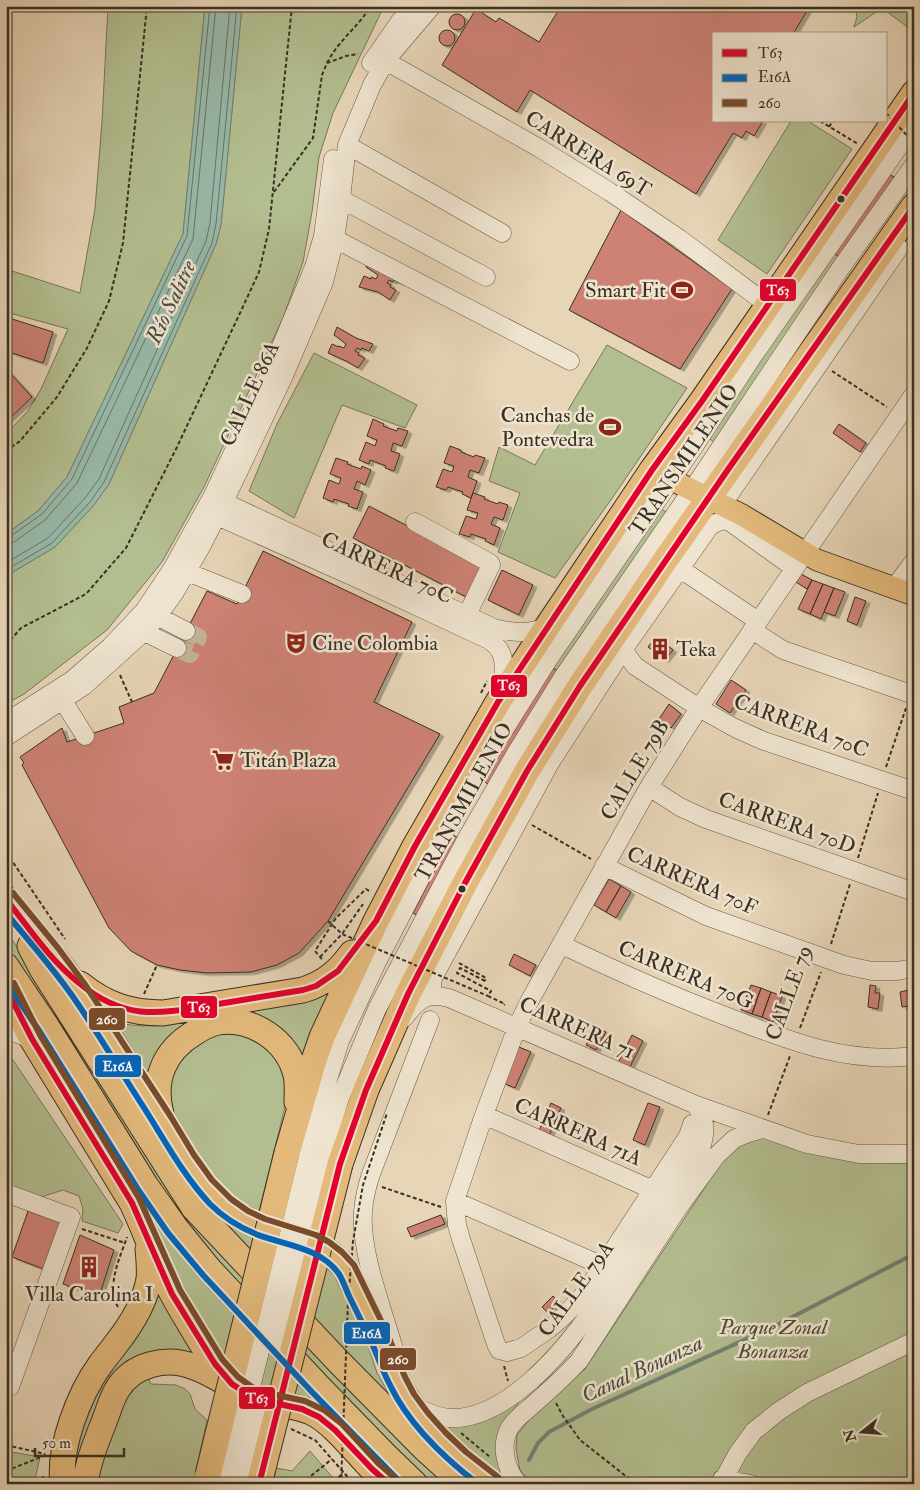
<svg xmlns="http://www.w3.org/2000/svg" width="920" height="1490" font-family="'IM FELL Double Pica',serif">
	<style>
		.green { fill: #b3be90; stroke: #76775a }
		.water { fill: #98b9a9; stroke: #728273 }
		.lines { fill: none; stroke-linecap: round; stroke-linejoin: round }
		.shore { stroke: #687466; stroke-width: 1 }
		.stream { stroke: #728273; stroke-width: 4 }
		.building { fill: #ce8275; stroke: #393023; filter: url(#shadow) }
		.minor-tunnel { stroke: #c4b499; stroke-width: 18; stroke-dasharray: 18 9; stroke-linecap: butt }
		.minor-casing { stroke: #645948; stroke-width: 19 }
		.major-casing { stroke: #393023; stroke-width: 23 }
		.highway-casing { stroke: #393023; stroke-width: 27 }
		.path { stroke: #393023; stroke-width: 2; stroke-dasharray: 4 2.5; stroke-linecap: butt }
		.minor { stroke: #efe4d0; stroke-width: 18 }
		.major { stroke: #e4ba7c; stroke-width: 21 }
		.highway { stroke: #e4ba7c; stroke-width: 25 }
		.minor-bridge-casing { stroke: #645948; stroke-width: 19; stroke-linecap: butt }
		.highway-bridge-casing { stroke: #393023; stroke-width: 27; stroke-linecap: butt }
		.path-bridge { stroke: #393023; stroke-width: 2; stroke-dasharray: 4 2.5; stroke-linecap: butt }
		.minor-bridge { stroke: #efe4d0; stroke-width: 18 }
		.highway-bridge { stroke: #e4ba7c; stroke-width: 25 }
		.bus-1-casing { stroke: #efe4d0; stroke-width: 10 }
		.bus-2-casing { stroke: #efe4d0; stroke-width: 10 }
		.bus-3-casing { stroke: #efe4d0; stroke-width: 10 }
		.bus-1 { stroke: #e4002b; stroke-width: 6 }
		.bus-2 { stroke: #0065bd; stroke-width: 6 }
		.bus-3 { stroke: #7a4b2a; stroke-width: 6 }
		.bus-dot { fill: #393023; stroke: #efe4d0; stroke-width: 2 }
		.labels { text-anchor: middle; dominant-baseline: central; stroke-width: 5; stroke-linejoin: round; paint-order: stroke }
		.street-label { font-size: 21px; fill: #393023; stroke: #efe4d0 }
		.poi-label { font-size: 21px; fill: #393023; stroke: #efe4d0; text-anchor: start }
		.park-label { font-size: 21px; font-style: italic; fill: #514c39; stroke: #efe4d0 }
		.water-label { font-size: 22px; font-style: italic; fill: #4c4b3e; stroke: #efe4d0 }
		.line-badge { stroke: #efe4d0; stroke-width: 2 }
		.badge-label { font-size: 14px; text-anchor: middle; font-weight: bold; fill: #fff }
	</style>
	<defs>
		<filter id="shadow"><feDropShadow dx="4" dy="2.5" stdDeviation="0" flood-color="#0004"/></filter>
	</defs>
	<rect width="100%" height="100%" fill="#e7d5b7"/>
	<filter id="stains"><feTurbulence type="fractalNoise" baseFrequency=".004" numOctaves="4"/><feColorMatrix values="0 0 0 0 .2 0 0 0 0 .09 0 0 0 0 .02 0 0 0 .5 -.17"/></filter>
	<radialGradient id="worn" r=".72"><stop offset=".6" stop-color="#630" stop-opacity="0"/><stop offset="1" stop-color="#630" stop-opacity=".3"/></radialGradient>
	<path class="green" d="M108,6h97l-22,228 -116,243 -29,34 -32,23v-100l21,-22 14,-23 27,-60 -62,-17v-43l74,24 15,-84 7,-87z
		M242,6h142l-51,107 -14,44 -7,55 -9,50 -20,56 -79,169 -42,75 -55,68 -83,64 -18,10v-128l49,-29 39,-42 15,-21 107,-240 5,-19z
		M855,6h49l10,8v18l-32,-24 -28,19 3,-10z
		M791,121h17l44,28 -85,125 -49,-34z
		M834,253l8,6 -128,183 -7,-5z
		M607,345l80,43 -74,109 -58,81 -57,-26 22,-59 -31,-12 10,-34 36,18z
		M314,353l103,52 -12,23 -63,-23 -48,113 -45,-27 28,-67z
		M660,508l6,4 -108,159 -7,-4z
		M6,930l171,267 275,287h-24l-20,-17 -205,-220 -136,-197 -61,-99z
		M329,993l-28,73 -83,-49 -67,72 -44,-68 14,3 22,2 42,-5 112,-19z
		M217,1029l56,15 16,47 -31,124 -38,-22 -53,-79 2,-43 13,-22z
		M6,1054l7,6 110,164 -5,9 -36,-12 1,-12 -4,-13 -16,-6 -25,8 -32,-13z
		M758,1136c49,12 105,31 156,26v322h-119l-80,-12 -4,12h-179l-12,-14 -4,-21 1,-14 21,-26 47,-40 140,-212 17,-17z
		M133,1190l200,227 -73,-26 -52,-52z
		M211,1205l94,46 30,21 22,40 20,61 12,21 28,36 -211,-220z
		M158,1288l37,69 -42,-2 -84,129 5,-53z
		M146,1373l5,11 25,1 9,4 5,5 5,15 12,11 -14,64h-101l23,-73z
		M524,1396c-23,29 -35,43 -22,80l-38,-30 -20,-19 18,-3z
		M6,1451l34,6 -6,27h-28z
		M310,1451l28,33h-65l3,-16 16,3z"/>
	<path class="water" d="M205,6h37l-21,219 -5,19 -107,240 -15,21 -39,42 -49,29v-42l32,-23 29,-34 116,-243z"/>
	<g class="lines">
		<path class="shore" d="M6,537l5,-1 31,-22 30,-35 115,-243 23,-230
			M6,544l8,-2 31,-22 32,-37 116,-244 23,-233
			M6,563l42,-25 37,-40 14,-19 107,-238 4,-18 20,-217
			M6,570l46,-27 38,-41 14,-20 108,-239 4,-19 21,-218"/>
		<path class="stream" d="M529,1460l9,-17 11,-11 43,-23 183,-83 139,-72"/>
	</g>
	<path class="building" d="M561,6h249l-17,28h-79v87h49l-9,15 -8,-5 -4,7 -9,-5 -37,61 -166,-104 -13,22 -75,-47 34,-56 20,13 3,-4 40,24z
		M449 22a8 8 0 1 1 16 0a8 8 0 1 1-16 0Z
		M439 38a8 8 0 1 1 16 0a8 8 0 1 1-16 0Z
		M889,174l8,5 -55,80 -8,-6z
		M621,210l111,79 -52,80 -111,-59z
		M369,259l31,24 -6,-3 -1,2 -4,-2 -2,3 4,2 -1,2 6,3 -6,10 -12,-8 -19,-5 5,-11 7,3v-2l5,2 2,-4 -12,-8z
		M6,317l47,15 -10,31 -37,-12z
		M337,327l19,11 17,6 -4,7 -7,-3 -1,2 -4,-2 -2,3 4,2 -1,2 7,3 -7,10 -12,-7 -18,-8 4,-9 7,3v-1l5,2 2,-4 -12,-9z
		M9,372l23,25 -26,25v-47z
		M373,419l11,5 -1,2 14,5 1,-3 10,3 -6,15 -9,-3 -2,8 9,3 -6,17 -9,-3 1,-2 -16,-6 -1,4 -10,-4 7,-18 9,4 2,-6 -10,-4z
		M839,424l27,19 -6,9 -27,-19z
		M450,446l11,4v2l13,5 1,-2 10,3 -6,15 -9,-3 -2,7 9,4 -6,17 -9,-4 1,-2 -15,-5 -2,3 -10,-3 7,-18 9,3 2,-6 -10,-3z
		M336,458l12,4 -1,2 14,5 1,-3 9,4 -6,15 -8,-4 -3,8 9,3 -6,17 -9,-3 1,-2 -15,-5 -1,3 -10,-4 6,-18 10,4 2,-6 -11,-4z
		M473,493l12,4 -1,2 14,5 1,-2 9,3 -5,15 -9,-3 -3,7 9,4 -6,17 -9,-4 1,-2 -15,-5 -1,3 -11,-3 7,-18 10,3 2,-6 -11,-3z
		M369,506l114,59 -17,32 -113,-59z
		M263,551l149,71 -38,80 66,32 -112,187 -29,32 -22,12 -26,7 -44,1 -27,-3 -23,-5 -26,-14 -22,-23 -87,-163 2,-2 -4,-6 42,-29 5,14 57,-19 -5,-16 35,-14 53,-102 30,13z
		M502,570l31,15 -14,30 -31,-15z
		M801,574l11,6 -5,9 -11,-7z
		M812,580l11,4 -13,30 -12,-5z
		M823,584l11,4 -13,31 -11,-5z
		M834,588l11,4 -10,24 -11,-4z
		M855,597l11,4 -9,24 -10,-4z
		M914,634v18l-5,-1z
		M656,637l17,13 -8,10 -17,-13z
		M551,667l7,4 -68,114 -7,-4z
		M731,680l15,10 -16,23 -14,-9z
		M669,704l12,10 -10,14 -12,-9z
		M453,835l7,4 -40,78 -7,-4z
		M609,879l12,7 -15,26 -12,-7z
		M621,886l10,6 -15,26 -10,-6z
		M514,954l22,11 -6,11 -21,-11z
		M908,982h5l1,23 -12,2 -2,-15 9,-2z
		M751,985l10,3 -9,26 -11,-4z
		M870,985l6,1 -1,7h5l-2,16 -10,-2z
		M761,988l10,4 -9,25 -10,-3z
		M771,992l11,4 -9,26 -11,-5z
		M596,1027l10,5 -10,18 -10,-5z
		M632,1035l11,6 -14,28 -11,-6z
		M519,1047l12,5 -16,36 -12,-5z
		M551,1103l10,5 -13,30 -10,-5z
		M648,1103l12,4 -15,38 -12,-5z
		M28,1211l34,12 -16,47 -34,-13z
		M441,1215l4,9 -34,13 -4,-9z
		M80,1235l34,15 -15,47 -36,-13z
		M553,1296l6,6 -11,11 -6,-6z"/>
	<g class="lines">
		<path class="minor-tunnel" d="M177,648l13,6 8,-17 -12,-6"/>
		<g class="minor-casing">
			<path id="minor" d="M377,56l162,92 71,44 70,47 88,66
				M371,63l30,-43 14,-14
				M347,145l155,88
				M341,199l145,78
				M335,239l235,122
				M215,498l279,130c19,5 34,6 53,-1
				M722,505l177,-257
				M208,512l146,65 135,63c4,3 9,7 11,11 7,12 2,31 0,43
				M415,522l75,41 1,2 -24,50
				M679,568l79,53
				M187,572l55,22
				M894,588l20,-27
				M148,613h3l35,18
				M752,630l31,20 131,45
				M144,632l33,16
				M619,641l4,9 12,16 64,42 36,20 29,13 150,50
				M63,701l22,35
				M6,722l66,-42 38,-33 34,-36 28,-42 40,-72 54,-114 48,-116 9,-31 10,-77
				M6,737l78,-51 60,-54 14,-16 17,-24 26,-45 23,-45 59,-124 41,-96 11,-43 6,-40 6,-54 25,-60 14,-25 46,-54
				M649,787l31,20 26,12 208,73
				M604,866l102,50 138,49 28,6h25l17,-3
				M562,945c56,27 113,52 171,74 59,23 116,45 181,37
				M433,995l-1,-10 1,-7 117,-215 73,-113 87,-124c7,-4 12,-7 20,-4l64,46
				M404,1018c14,-18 21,-26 45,-20l247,107 111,39 52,10h46l9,-2
				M6,1030l26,9
				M484,1115l169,75
				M692,1124l-4,12 -85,130 -19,28 -19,21 -16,14 -28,19 -14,4 -8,-2 -3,-6 -35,-105 -4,-14 -2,-24 29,-86 33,-88 13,-27 119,-213 50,-79 215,-314
				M308,1157l17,-68 15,-48 39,-83 68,-131 52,-89 49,-78 145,-212 58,-89 163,-234
				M321,1160l19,-62 37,-89 90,-171 49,-85 49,-79 127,-184 148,-221 74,-104
				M6,1193l65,24 -61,170
				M455,1201l148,65
				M394,1349c-11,-39 -34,-97 -31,-137 1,-13 4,-26 8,-38l59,-154
				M413,1406c11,5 24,11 36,12 56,3 114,-66 143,-108l110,-165c5,-19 2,-24 -6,-40
				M722,1479l29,5
				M518,1484c-12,-15 -18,-37 -9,-55 6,-11 19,-19 28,-28 15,-13 29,-26 42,-40l97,-150 40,-55 18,-17 14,-6 15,-4
				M721,1484l17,-31 16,-22 25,-20 28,-18 107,-52"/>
		</g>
		<g class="major-casing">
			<path id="major" d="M652,470l90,45 75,45 97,35"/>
		</g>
		<g class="highway-casing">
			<path id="highway" d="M6,899c17,21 35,41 51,62 28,35 50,73 74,110 11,17 22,34 33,51 15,25 28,51 49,72 10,11 22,21 36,27 36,18 69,13 97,48 10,22 21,44 32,66 11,24 18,50 35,72 21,31 50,55 80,77
				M30,946l12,23 152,239 143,152 87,88 32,29
				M6,966l41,61 99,159 29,41 34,42 109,117 66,68 31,30
				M80,984c26,21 50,29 83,29l140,-23c22,-7 35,-18 49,-37
				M11,998l21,41 100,164c12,25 21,51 33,76 9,20 21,38 32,57 11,18 24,40 42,53 22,17 48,13 72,23 22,10 44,40 61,57 6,5 12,10 17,15
				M161,1114c-9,-34 3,-63 33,-81 7,-5 16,-9 24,-11 35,-5 70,19 78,53 2,9 1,19 1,27
				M287,1153l26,-90 9,-26 54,-116 39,-75 83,-144 49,-75 105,-157 50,-69 212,-308
				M340,1164l26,-74 42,-96 57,-111 62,-112 53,-85 86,-127 248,-353
				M63,1484c-5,-36 16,-90 37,-119 5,-7 11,-14 16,-21 15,-19 29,-41 33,-65 1,-10 0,-20 -1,-30
				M85,1484c3,-22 11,-42 19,-62 4,-10 7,-22 13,-32 15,-26 50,-34 77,-23 12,4 23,11 34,17"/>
		</g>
		<path class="path" d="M327,63c11,-22 31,-36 44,-57
			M909,75l5,-8
			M820,121l38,23
			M829,127l4,-6
			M274,192l39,-54 9,-63 5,-12 19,-7 12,-2
			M832,371l55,36
			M6,451l14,-10 37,-44 30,-49 22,-47 14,-58 24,-237
			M6,645l15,-17 65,-34 40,-46 51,-101 63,-134 19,-41 10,-43 23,-223
			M120,675l12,27
			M481,693l6,-12
			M886,767l20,-59
			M532,825l59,34
			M6,852l59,87
			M858,858l20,-65
			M831,944l19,-60
			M320,957l22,-23 21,-30
			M322,959l-7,-8 21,-33 30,-29 5,3
			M459,963l27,15 -1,3
			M485,981l-25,-13 -3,5 34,18 -3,5 17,8 -1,1
			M144,994l13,-29
			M800,1028l21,-56
			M768,1115l22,-59
			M382,1187l59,20
			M82,1229l43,14
			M118,1307c-12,-22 2,-49 9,-70
			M504,1366l4,15
			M556,1403l7,13 17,24 56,44
			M291,1429l24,11 39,44
			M461,1433l29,24
			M6,1445l39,9
			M6,1471l40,-16
			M42,1484l1,-8
			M301,1484l31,-25
			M335,1484l8,-13"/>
		<use href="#minor" class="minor"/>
		<use href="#major" class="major"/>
		<use href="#highway" class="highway"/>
		<g class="minor-bridge-casing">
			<path id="minor-bridge" d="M273,1345l48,-185
				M227,1484l81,-327
				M240,1484l21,-90"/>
		</g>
		<g class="highway-bridge-casing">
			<path id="highway-bridge" d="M208,1475l79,-322
				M259,1484l81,-320"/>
		</g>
		<path class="path-bridge" d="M886,113l28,30
			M328,921l14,13 146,62
			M341,1484l7,-182 5,-61 10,-56 24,-72"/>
		<use href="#minor-bridge" class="minor-bridge"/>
		<use href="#highway-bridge" class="highway-bridge"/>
		<g class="bus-1-casing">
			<path id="bus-1" d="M6,899c23,29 44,61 73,84 46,38 79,31 133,22 31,-5 61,-10 91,-15l13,-4 22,-15 38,-50 39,-75 83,-144 154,-232 50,-69 212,-308
				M6,988l26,51 100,164 40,91 43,70 17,20 15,10 18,7 37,8 17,8 16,13 37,39 17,15
				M259,1484l81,-320 26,-74 42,-96 57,-111 62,-112 53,-85 149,-218 185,-262"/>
		</g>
		<g class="bus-2-casing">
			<path id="bus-2" d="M6,913c22,27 45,53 65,81 24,34 45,70 68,106 23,35 42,73 71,104 14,14 32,25 51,32 26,9 61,13 78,38 5,8 8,19 13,28 6,12 12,25 18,37 7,15 12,31 20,46 19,40 53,72 88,99
				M6,982l34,50 99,159 29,42 35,42 109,117 90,92"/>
		</g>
		<g class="bus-3-casing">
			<path id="bus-3" d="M13,893l45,55 26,35 87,134 23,38 18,25 19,19 17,12 17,8 51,16 13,7 13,10 12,13 32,66 19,46 9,17 14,19 18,20 20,19 32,25
				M14,983l26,52 99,163 41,92 42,69 16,18 14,10 15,6 38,8 19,9 18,14 36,39 17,15"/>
		</g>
		<use href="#bus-1" class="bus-1"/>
		<use href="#bus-2" class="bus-2"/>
		<use href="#bus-3" class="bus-3"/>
	</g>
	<defs>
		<g id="stadium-bare" transform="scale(1.725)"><path d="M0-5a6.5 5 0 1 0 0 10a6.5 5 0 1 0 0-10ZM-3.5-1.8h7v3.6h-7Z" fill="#8f2418" stroke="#efe4d0" stroke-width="2.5" paint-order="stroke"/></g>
		<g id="theatre-bare" transform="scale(1.725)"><path d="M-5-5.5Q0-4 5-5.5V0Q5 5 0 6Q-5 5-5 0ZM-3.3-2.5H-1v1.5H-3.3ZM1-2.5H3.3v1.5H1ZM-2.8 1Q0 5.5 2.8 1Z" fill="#8f2418" stroke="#efe4d0" stroke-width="2.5" paint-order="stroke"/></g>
		<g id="building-bare" transform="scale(1.725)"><path d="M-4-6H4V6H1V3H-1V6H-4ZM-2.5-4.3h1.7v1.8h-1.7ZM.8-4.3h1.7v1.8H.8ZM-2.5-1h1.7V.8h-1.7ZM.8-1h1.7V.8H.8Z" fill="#8f2418" stroke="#efe4d0" stroke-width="2.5" paint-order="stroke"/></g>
		<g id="supermarket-bare" transform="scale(1.725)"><path d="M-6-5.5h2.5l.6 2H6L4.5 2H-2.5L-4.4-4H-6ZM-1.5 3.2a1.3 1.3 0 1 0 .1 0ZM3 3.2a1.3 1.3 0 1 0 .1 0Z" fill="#8f2418" stroke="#efe4d0" stroke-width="2.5" paint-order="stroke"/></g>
	</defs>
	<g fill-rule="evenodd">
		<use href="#stadium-bare" x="682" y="290"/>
		<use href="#stadium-bare" x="610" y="427"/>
		<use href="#theatre-bare" x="296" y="643"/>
		<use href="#building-bare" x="660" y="649"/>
		<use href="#supermarket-bare" x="223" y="760"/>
		<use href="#building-bare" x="89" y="1267"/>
	</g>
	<g class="bus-dot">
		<circle cx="841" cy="199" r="4.5"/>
		<circle cx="462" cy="889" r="4.5"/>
	</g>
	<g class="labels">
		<g class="street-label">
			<text transform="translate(588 154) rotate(32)">CARRERA 69T</text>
			<text transform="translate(250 394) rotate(-65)">CALLE 86A</text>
			<text transform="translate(684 460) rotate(-56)">TRANSMILENIO</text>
			<text transform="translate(387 568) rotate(25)">CARRERA 70C</text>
			<text transform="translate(801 726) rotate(21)">CARRERA 70C</text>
			<text transform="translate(635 770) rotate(-59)">CALLE 79B</text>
			<text transform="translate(464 802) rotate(-61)">TRANSMILENIO</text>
			<text transform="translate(787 823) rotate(20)">CARRERA 70D</text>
			<text transform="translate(692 881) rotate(24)">CARRERA 70F</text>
			<text transform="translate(686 975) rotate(23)">CARRERA 70G</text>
			<text transform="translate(789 993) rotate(-70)">CALLE 79</text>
			<text transform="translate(577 1028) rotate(24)">CARRERA 71</text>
			<text transform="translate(578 1132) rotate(24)">CARRERA 71A</text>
			<text transform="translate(576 1289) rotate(-54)">CALLE 79A</text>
		</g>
		<g class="poi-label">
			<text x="666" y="290" text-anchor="end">Smart Fit</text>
			<text x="594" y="415" text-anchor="end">Canchas de<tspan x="594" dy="24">Pontevedra</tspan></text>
			<text x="312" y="643">Cine Colombia</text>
			<text x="676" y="649">Teka</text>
			<text x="240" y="760">Titán Plaza</text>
			<text x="89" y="1294" text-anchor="middle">Villa Carolina I</text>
		</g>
		<g class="park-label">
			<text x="773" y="1327">Parque Zonal<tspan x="773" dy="24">Bonanza</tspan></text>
		</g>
		<g class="water-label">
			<text transform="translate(171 302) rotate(-65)">Río Salitre</text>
			<text transform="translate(642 1369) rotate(-25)">Canal Bonanza</text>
		</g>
	</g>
	<g class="line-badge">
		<rect x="759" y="278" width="38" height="24" rx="5" fill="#e4002b"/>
		<rect x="490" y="674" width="38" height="24" rx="5" fill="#e4002b"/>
		<rect x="180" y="995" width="38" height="24" rx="5" fill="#e4002b"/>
		<rect x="88" y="1007" width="38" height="24" rx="5" fill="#7a4b2a"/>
		<rect x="94" y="1054" width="48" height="24" rx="5" fill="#0065bd"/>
		<rect x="343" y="1321" width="48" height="24" rx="5" fill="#0065bd"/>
		<rect x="379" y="1347" width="38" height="24" rx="5" fill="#7a4b2a"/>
		<rect x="238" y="1386" width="38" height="24" rx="5" fill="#e4002b"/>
	</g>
	<g class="badge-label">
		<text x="778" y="295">T63</text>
		<text x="509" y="690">T63</text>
		<text x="199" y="1012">T63</text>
		<text x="107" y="1024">260</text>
		<text x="118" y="1071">E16A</text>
		<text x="367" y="1338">E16A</text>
		<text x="398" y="1364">260</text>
		<text x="257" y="1403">T63</text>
	</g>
	<rect width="920" height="1490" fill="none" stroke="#e7d5b7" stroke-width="25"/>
	<rect x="8" y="8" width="905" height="1475" fill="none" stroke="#393023" stroke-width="2.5"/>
	<rect x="12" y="12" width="895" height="1465" fill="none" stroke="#393023"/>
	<rect x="712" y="32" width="175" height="90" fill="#efe4d0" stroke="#a69c8b"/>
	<rect x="722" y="49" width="25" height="8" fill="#e4002b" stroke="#a69c8b"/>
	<text x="758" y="58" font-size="15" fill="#393023">T63</text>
	<rect x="722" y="74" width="25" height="8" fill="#0065bd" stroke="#a69c8b"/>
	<text x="758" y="82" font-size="15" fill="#393023">E16A</text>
	<rect x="722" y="99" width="25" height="8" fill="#7a4b2a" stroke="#a69c8b"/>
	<text x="758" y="108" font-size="15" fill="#393023">260</text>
	<g transform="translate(862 1432) rotate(253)" stroke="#efe4d0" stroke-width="4" paint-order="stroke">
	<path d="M0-4L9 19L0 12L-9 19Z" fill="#393023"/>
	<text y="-8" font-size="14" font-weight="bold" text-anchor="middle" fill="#393023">N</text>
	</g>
	<path d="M35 1448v8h89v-8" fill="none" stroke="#393023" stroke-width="2.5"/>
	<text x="42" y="1448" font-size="15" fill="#393023" stroke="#efe4d0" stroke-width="4" paint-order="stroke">50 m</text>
	<rect width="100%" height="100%" filter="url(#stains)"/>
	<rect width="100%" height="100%" fill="url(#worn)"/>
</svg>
